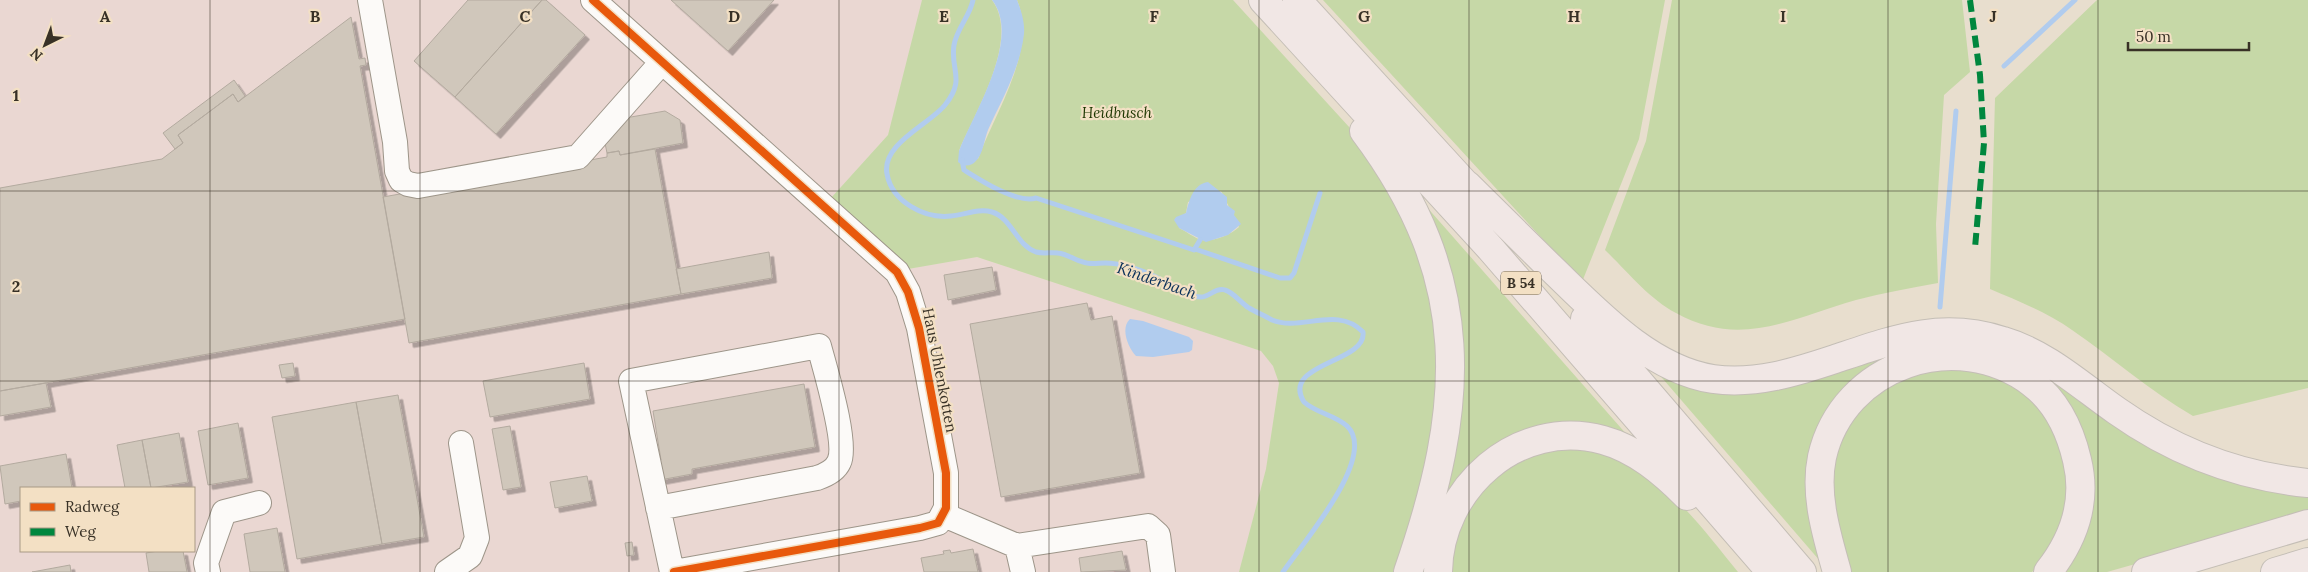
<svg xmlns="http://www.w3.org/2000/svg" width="2308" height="572" font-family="Lora,serif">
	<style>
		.commercial { fill: #ead7d2; fill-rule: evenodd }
		.green { fill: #c6d8a7; fill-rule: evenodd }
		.water { fill: #b1ccee }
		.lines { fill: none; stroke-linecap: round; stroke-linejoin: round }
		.stream { stroke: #b1ccee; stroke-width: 5 }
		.building { fill: #d0c7bb; stroke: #b3aa9f; filter: url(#shadow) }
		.minor-casing { stroke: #9d9589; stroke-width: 26 }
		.highway-casing { stroke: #c4beb6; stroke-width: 30 }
		.minor { stroke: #fcfaf8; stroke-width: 24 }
		.highway { stroke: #f1e7e5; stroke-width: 28 }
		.quiet { stroke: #00873e; stroke-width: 6; stroke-dasharray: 12 6; stroke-linecap: butt }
		.cycleway-casing { stroke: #f3e0c4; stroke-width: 11 }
		.cycleway { stroke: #e8590c; stroke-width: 8 }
		.grid { fill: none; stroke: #383126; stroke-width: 1; stroke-opacity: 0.55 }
		.labels { text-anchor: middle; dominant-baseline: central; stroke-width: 4.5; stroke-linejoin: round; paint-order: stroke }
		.shield { fill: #f3e0c4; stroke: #706655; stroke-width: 1 }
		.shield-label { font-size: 14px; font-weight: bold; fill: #383126 }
		.park-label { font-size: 15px; font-style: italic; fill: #1d3600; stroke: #f3e0c4 }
		.street-label { font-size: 15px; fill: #383126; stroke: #f3e0c4 }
		.water-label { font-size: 16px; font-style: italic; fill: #092f59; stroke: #f3e0c4 }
		.grid-label { font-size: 16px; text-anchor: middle; font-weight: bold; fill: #383126; stroke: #f3e0c4; stroke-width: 4.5; stroke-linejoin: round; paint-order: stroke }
	</style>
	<defs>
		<filter id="shadow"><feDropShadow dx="4.5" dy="4.5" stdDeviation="0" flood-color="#0004"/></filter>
	</defs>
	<rect width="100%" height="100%" fill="#e8dece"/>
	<path class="commercial" d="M0,0h922l-34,135 -57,63 77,71 69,-12 284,94 12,15 6,17 -13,86 -27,103h-1239zM21,488h173v63h-173z"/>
	<path class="green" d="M922,0h70c29,39 -17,112 -33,151l19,8c17,-47 60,-109 39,-159h216l117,128c36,46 74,123 85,181 6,36 4,84 -1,121 -8,48 -26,96 -41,142h-154l27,-103 13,-86 -6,-17 -12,-15 -284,-94 -69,12 -77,-71 57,-63zM1221,191l18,36c-8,8 -26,15 -38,13 -6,-2 -16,-9 -22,-12l3,-12 4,-3 2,-11z
		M1323,0h342l-26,139 -57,143z
		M1672,0h290l8,72 -26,23 -8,129 2,59c-27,5 -55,10 -82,17 -64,18 -115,49 -180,13 -27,-14 -49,-42 -71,-63l41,-109z
		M2097,0h211v388l-115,28c-43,-25 -80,-58 -121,-86 -25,-18 -54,-29 -82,-41l5,-191z
		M1425,205l203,231 -128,12 -70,124h-17l33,-105z
		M1949,338l122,48 237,104v25l-201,57h-48l19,-140 -113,-85 -124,51 -21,163 -163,-189 26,10z
		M1928,368l58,4 43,25 21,24 20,52 -5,47 -26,45 -7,7h-180l-15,-35 -7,-63 15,-47 32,-37z
		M1573,449c76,4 121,69 165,123h-288v-14l18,-52 37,-38 34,-15z"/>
	<path class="water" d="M992,0h25c4,10 8,22 7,34 -4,35 -22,65 -36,96 -4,10 -5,25 -13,32 -5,5 -12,4 -17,0l1,-11c15,-39 63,-113 33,-151z
		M1208,182l19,15v8l8,6 -1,4 7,9 -13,11 -22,7 -27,-14 -5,-8 2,-3 10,-4c3,-12 7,-29 22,-31z
		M1130,319l13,2 46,16 4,4 -1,9 -3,2 -36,5 -17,-1c-8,-8 -16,-28 -6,-37z"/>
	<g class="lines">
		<path class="stream" d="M973,0c-3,16 -16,28 -19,45 -4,25 12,34 -9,60 -15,19 -64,39 -58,69 5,28 38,45 64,42 14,-1 27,-8 41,-4 20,6 24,33 44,40 7,2 15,0 22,1 9,1 17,7 25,9 7,3 15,1 22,1 17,0 36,7 51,14 13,6 30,20 45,20 8,0 15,-10 24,-7 8,2 16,13 24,18 7,4 16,8 23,12 29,12 65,-15 91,12 4,31 -83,31 -59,70 12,11 31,13 43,24 32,30 -46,119 -64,146
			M2004,66l71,-66
			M962,160l2,10c16,10 53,34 72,28l158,52 6,-10
			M1195,249l85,29h10l4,-5 26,-80
			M1940,307l16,-196"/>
	</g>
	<path class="building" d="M468,0h74l-87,97 -41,-36z
		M542,0h4l39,35 -89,99 -41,-37z
		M671,0h103l-46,51z
		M351,17l8,42 6,-1 1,7 -6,1 45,253 -405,72v-203l162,-29 21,-16 -5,-8 27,-20 28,-21 5,8z
		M234,80l11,16 -7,6 -5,-8 -55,41 5,8 -8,6 -12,-16z
		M665,111l15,9 3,23 -63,12 -1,-4 -12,2 -4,-20 11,-13z
		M655,149l26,145 -272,49 -26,-146 224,-40v-4l12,-2 1,4z
		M769,252l3,26 -91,16 -5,-25z
		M992,267l4,23 -48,10 -4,-25z
		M1087,303l4,17 21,-4 28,157 -139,24 -31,-173z
		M293,363l2,13 -13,2 -3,-13z
		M584,363l6,36 -100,18 -7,-36z
		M46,383l5,24 -51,9v-25z
		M804,384l11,63 -123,22v5l-32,6 -3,-19 4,-1 -8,-49z
		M398,395l26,142 -42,7 -26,-142z
		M356,402l26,142 -85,15 -25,-142z
		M238,423l10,55 -40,7 -10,-54z
		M510,426l11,61 -18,3 -11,-61z
		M179,433l9,49 -37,6 -9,-48z
		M142,440l9,48h-26l-8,-43z
		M66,454l6,34h-51v13l-16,3 -5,-38z
		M587,476l5,25 -37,7 -5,-26z
		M277,528l8,44h-35l-6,-38z
		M632,542l2,13 -7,1 -2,-13z
		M973,549l5,23h-54l-3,-14 23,-4 -1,-3 7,-1 1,3z
		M158,551h25l4,21h-38l-3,-19z
		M1122,551l4,19 -45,2 -2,-14z
		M70,565l1,7h-39z"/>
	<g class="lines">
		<g class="minor-casing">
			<path id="minor" d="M370,0l25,142 2,29 4,9 7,4 10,2 160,-29 84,-95
				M593,0l304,272 11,20 11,36 27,145v35l-8,15 -18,5 -246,44
				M658,508l159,-30c9,-3 18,-7 22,-16 9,-18 -14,-93 -20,-116l-188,35 41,191
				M944,515l73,31 6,26
				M1017,546l131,-20 10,9 5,37
				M208,572l-2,-9 18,-51 35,-9
				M447,572l23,-16 7,-18 -16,-95"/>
		</g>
		<g class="highway-casing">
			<path id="highway" d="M1263,0l227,248 281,324
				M1297,0l182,199
				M1364,131c111,148 102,274 44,441
				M1467,185c27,27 55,54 82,81 45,43 99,103 164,113 42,6 83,-7 122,-20 60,-20 106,-38 168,-18 44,13 78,45 114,70 58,41 120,65 191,72
				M1585,319l217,253
				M1438,572c1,-84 80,-155 165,-132 33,9 60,32 84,56
				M1837,572c-10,-36 -23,-77 -15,-115 21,-93 135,-131 210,-74 25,19 38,47 45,77 10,41 -3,79 -29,112
				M2146,572l162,-48
				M2275,572l33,-10"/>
		</g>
		<use href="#minor" class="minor"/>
		<use href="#highway" class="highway"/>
		<path class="quiet" d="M1970,0l10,75 4,68 -9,105"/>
		<g class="cycleway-casing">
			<path id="cycleway" d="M593,0l304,272 11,20 11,36 27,145v35l-8,15 -18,5 -246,44"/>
		</g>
		<use href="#cycleway" class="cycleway"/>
	</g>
	<path class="grid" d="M210,0v572M420,0v572M629,0v572M839,0v572M1049,0v572M1259,0v572M1469,0v572M1679,0v572M1888,0v572M2098,0v572M0,191h2308M0,381h2308"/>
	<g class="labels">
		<rect class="shield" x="1501" y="271.5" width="40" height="23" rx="4"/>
		<g class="shield-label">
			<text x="1521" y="283">B 54</text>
		</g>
		<g class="park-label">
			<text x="1117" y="112">Heidbusch</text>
		</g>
		<g class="street-label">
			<text transform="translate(940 370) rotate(79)">Haus Uhlenkotten</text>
		</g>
		<g class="water-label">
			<text transform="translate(1157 280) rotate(19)">Kinderbach</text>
		</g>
	</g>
	<g class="grid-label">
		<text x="105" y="22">A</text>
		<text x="315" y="22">B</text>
		<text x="525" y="22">C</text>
		<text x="734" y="22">D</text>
		<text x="944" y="22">E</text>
		<text x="1154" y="22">F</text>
		<text x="1364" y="22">G</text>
		<text x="1574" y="22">H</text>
		<text x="1783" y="22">I</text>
		<text x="1993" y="22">J</text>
		<text x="16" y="101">1</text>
		<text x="16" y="292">2</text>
	</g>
	<rect x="20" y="487" width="175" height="65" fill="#f3e0c4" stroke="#a89a85"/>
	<rect x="30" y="503" width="25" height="8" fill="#e8590c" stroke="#a89a85"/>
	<text x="65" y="512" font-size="15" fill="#383126">Radweg</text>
	<rect x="30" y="528" width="25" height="8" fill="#00873e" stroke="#a89a85"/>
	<text x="65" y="537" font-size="15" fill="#383126">Weg</text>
	<g transform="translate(45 45) rotate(222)" stroke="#f3e0c4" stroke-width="4" paint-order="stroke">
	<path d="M0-4L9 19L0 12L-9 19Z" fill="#383126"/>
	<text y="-8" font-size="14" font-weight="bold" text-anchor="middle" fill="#383126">N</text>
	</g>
	<path d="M2128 42v8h121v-8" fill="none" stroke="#383126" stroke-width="2.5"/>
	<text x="2136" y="42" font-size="15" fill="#383126" stroke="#f3e0c4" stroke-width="4" paint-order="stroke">50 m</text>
</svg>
